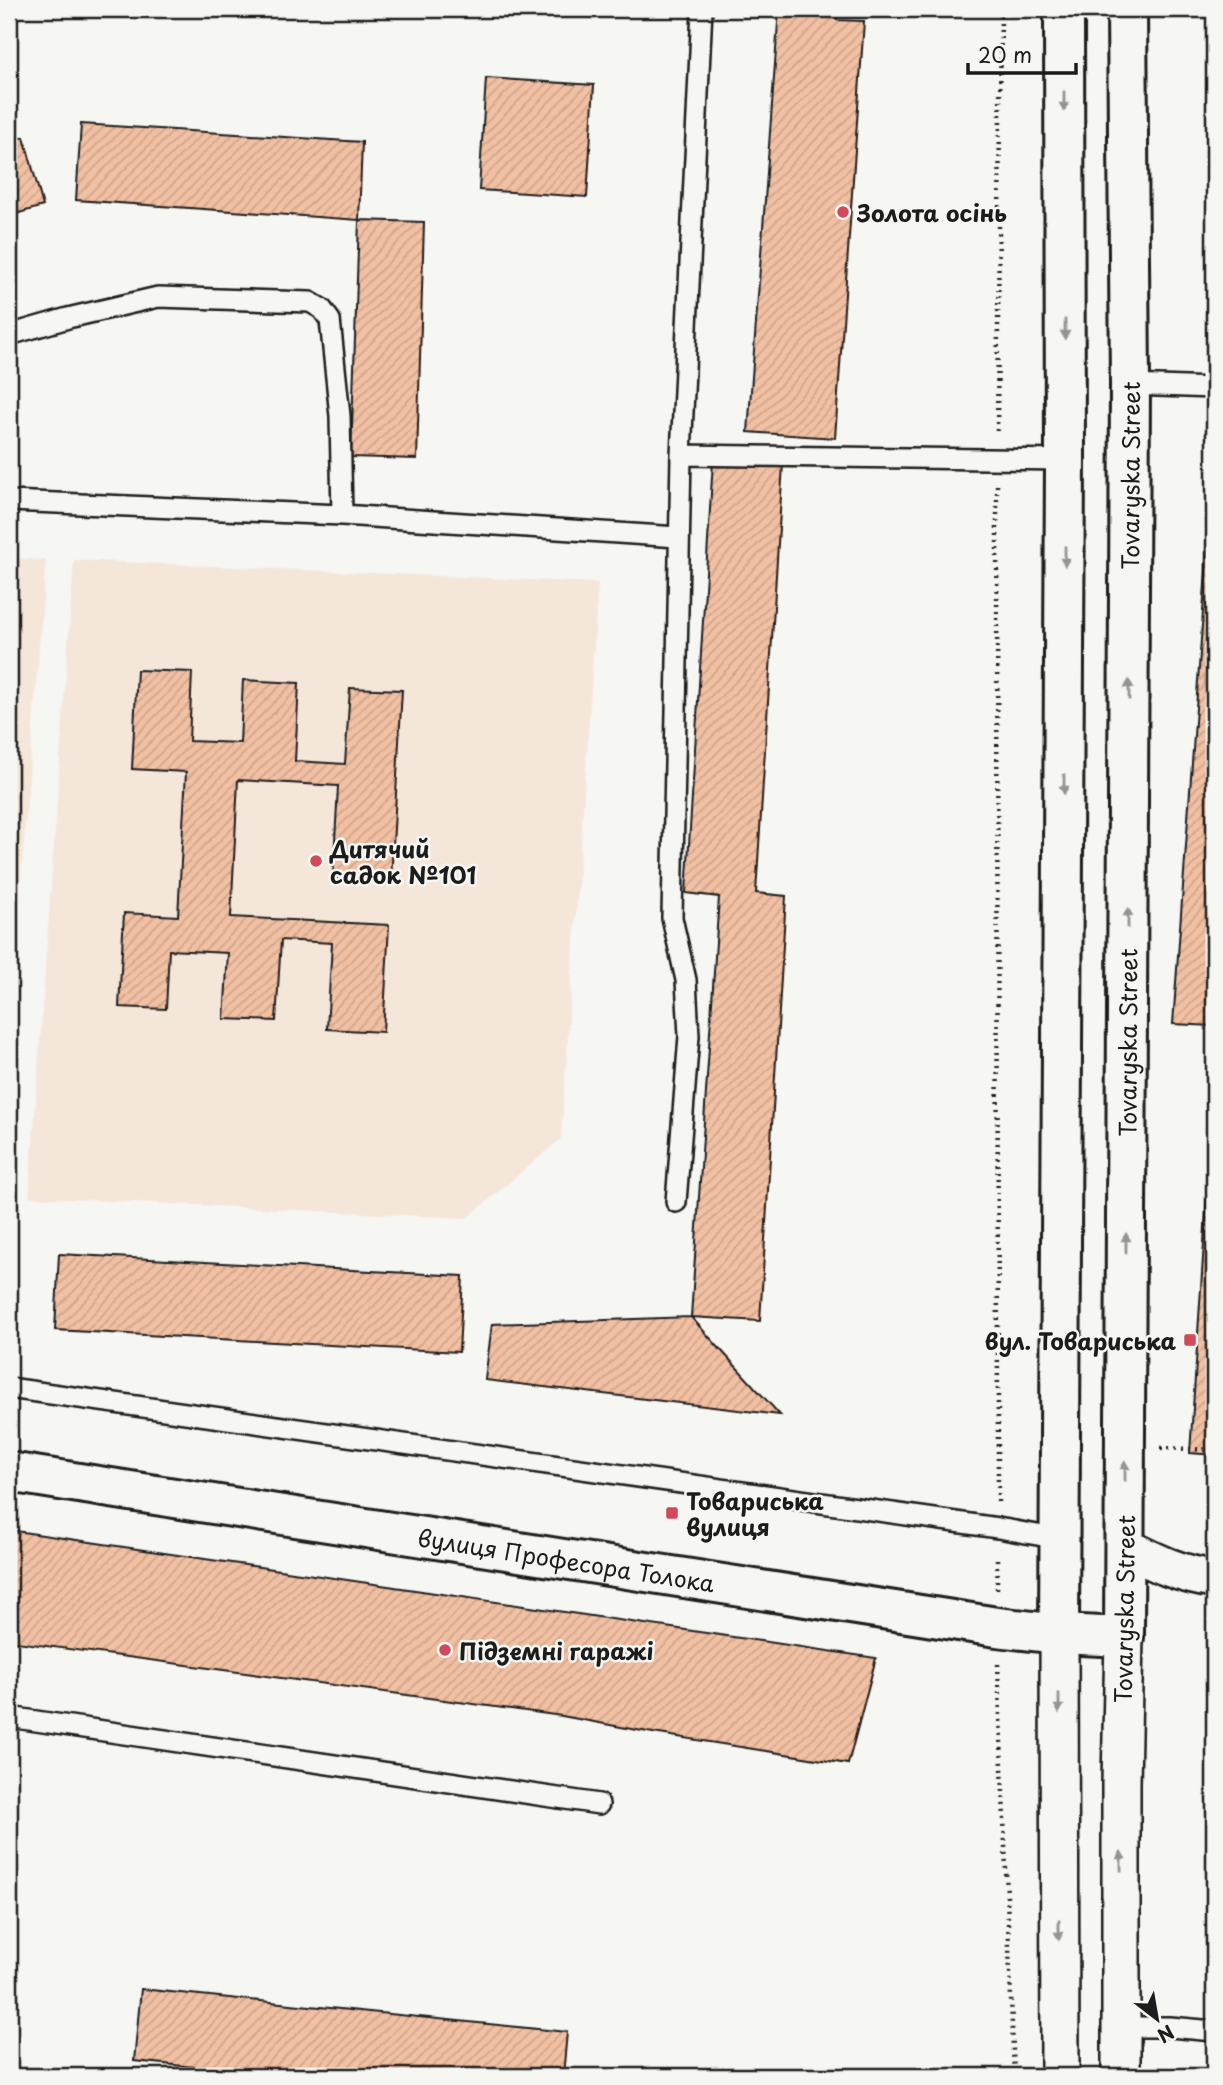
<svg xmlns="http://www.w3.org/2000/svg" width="1223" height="2085" font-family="'Playpen Sans',sans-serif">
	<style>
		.built { fill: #f5e6da }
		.building { fill: url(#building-hatch); stroke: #1c1c1c; stroke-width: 2 }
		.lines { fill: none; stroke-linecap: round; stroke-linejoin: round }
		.service-casing { stroke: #1c1c1c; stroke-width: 24 }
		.minor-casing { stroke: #1c1c1c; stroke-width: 42 }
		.tertiary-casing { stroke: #1c1c1c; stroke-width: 44 }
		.path { stroke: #1c1c1c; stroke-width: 4.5; stroke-dasharray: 2 5; stroke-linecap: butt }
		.service { stroke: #f6f6f2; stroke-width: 19 }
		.minor { stroke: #f6f6f2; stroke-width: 37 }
		.tertiary { stroke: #f6f6f2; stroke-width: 38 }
		.oneway { fill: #949492 }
		.poi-dot { fill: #d1495b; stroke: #f6f6f2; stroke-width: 2.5 }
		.labels { text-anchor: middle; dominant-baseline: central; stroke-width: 5; stroke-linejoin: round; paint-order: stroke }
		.poi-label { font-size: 23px; font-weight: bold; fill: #1c1c1c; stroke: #f6f6f2; text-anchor: start }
		.street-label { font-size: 23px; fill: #1c1c1c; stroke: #f6f6f2 }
	</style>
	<defs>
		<pattern id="building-hatch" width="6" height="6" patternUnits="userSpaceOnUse" patternTransform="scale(1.75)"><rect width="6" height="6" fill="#f2c0a3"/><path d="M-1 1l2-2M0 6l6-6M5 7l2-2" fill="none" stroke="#cfa48c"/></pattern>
	</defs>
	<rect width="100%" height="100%" fill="#f6f6f2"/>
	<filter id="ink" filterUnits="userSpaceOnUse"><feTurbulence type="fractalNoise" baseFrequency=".0143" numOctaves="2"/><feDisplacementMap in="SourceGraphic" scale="14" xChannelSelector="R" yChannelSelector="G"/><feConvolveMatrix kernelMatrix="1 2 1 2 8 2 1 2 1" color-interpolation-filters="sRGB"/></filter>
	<g filter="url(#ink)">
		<path class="built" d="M9,558l37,2 -37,470z
			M74,560l524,23 -37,556 -94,79 -438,-21z"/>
		<path class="building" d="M779,9h59l-1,11 27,1 -29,417 -87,-6z
			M486,78l108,7 -7,112 -108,-7z
			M81,124l281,18 -3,78 -283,-20z
			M24,137l19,69 -34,10v-75z
			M359,220l65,2 -7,237 -66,-2z
			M713,461l70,3 -27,429 30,3 -26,425 -69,-4 28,-420 -33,-4z
			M1214,461v565l-41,-2z
			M137,670l55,2 -3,69 51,2 3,-63 56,3 -4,78 50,3 5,-76 52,2 -11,190 -58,-2 5,-92 -100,-6 -7,137 158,8 -6,107 -56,-3 5,-86 -51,-3 -5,81 -52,-2 4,-66 -59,-3 -3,59 -47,-2 5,-94 54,3 8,-144 -54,-3z
			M1214,1093v362l-24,-2z
			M59,1254l404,22 -4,76 -404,-22z
			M691,1317l89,98 -295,-35 7,-56z
			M9,1530l867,128 -28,106 -195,-31 -91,-17 -553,-75z
			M141,1989l426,43 -4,44h-280l-149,-15z"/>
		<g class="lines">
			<g class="service-casing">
				<path id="service" d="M9,335l59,-17 90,-21 152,5 12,7 8,11 10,96 2,99
					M1130,385l84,3
					M681,455l21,-446
					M9,501l333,14 336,22
					M676,1202l13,-166 -3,-56 -14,-62 9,-463 384,5
					M9,1388l989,140 62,11
					M9,1717l590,87
					M1120,2027h50l44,4"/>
			</g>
			<g class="minor-casing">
				<path id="minor" d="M1125,1547c29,15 56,28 89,32
					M1059,1634l1,442
					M1121,2076v-292l3,-147"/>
			</g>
			<g class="tertiary-casing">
				<g id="tertiary">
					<path id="s1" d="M9,1472l988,155 62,7 65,3 6,-1252 -3,-376"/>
					<path d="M1059,1634l6,-1174 -1,-451"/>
				</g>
			</g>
			<path class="path" d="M997,431l4,-422
				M997,485l1,1017
				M1161,1448l53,2
				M997,1589v-33
				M998,1664l16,412"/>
			<use href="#service" class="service"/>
			<use href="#minor" class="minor"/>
			<use href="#tertiary" class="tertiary"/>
		</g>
		<defs><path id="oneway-solid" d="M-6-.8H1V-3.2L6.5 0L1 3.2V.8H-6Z" transform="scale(1.75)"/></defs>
		<g class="oneway">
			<use href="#oneway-solid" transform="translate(1064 101) rotate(90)"/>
			<use href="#oneway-solid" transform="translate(1065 329) rotate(90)"/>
			<use href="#oneway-solid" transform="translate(1065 556) rotate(90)"/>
			<use href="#oneway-solid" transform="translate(1129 690) rotate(-90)"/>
			<use href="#oneway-solid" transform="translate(1064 784) rotate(90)"/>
			<use href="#oneway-solid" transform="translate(1128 918) rotate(-90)"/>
			<use href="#oneway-solid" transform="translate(1126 1243) rotate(-90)"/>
			<use href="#oneway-solid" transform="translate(1125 1471) rotate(-90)"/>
			<use href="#oneway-solid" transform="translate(1059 1703) rotate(90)"/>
			<use href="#oneway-solid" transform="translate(1121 1861) rotate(-90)"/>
			<use href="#oneway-solid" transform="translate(1059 1930) rotate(90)"/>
		</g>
	</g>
	<g class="poi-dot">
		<circle cx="843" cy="212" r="7"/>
		<circle cx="316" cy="861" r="7"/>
		<rect x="1183" y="1333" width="14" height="14" rx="3.5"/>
		<rect x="665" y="1506" width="14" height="14" rx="3.5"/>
		<circle cx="445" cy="1650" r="7"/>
	</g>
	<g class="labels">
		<g class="poi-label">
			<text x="857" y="212">Золота осінь</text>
			<text x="330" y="848">Дитячий<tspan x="330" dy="26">садок №101</tspan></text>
			<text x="1176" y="1340" text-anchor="end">вул. Товариська</text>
			<text x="686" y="1500">Товариська<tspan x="686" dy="26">вулиця</tspan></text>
			<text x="459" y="1650">Підземні гаражі</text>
		</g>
		<g class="street-label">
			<text stroke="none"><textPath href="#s1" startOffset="2289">Tovaryska Street</textPath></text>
			<text stroke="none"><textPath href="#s1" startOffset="1722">Tovaryska Street</textPath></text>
			<text stroke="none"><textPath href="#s1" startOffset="564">вулиця Професора Толока</textPath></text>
			<text transform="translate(1124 1609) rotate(-89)">Tovaryska Street</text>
		</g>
	</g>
	<rect width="1223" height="2085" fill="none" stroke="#f6f6f2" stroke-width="35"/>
	<rect x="18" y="18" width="1188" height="2050" fill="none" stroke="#1c1c1c" stroke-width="2.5" filter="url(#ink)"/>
	<g transform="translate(1157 2019) rotate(149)" stroke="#f6f6f2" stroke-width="5" paint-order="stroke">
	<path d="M0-5L12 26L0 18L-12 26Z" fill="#1c1c1c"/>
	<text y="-10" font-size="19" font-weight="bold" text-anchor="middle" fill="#1c1c1c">N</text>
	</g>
	<path d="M968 63v10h108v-10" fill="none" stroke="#1c1c1c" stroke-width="3.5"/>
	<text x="978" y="63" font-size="21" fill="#1c1c1c" stroke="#f6f6f2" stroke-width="5" paint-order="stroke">20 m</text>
</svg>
